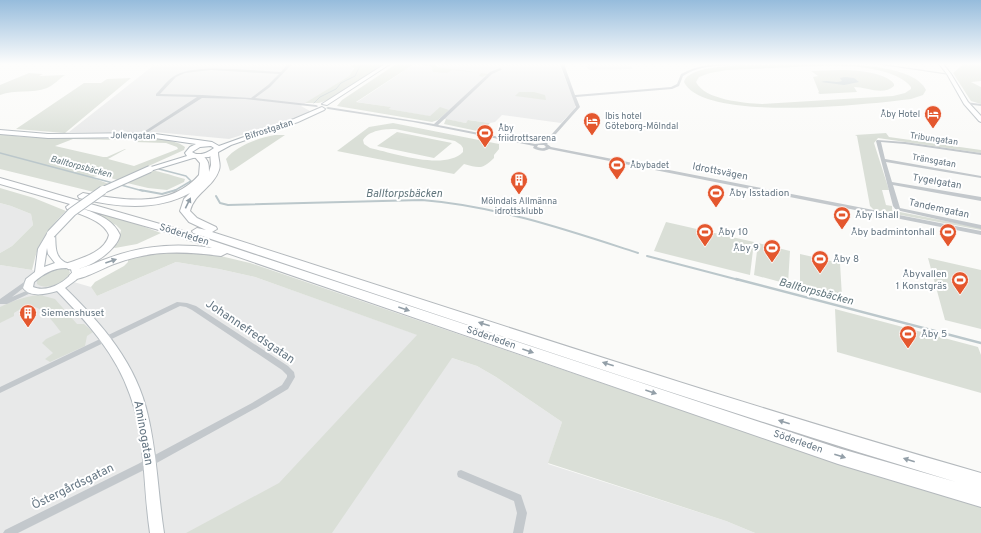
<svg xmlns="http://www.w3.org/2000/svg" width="981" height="533" font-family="Overpass,sans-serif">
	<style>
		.built { fill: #e8e9e9 }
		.green { fill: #dadfd7; fill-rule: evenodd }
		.water { fill: #bbc7cb }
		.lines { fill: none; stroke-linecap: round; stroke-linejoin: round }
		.stream-far3 { stroke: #bbc7cb; stroke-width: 1 }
		.stream-far2 { stroke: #bbc7cb; stroke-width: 1.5 }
		.stream-far1 { stroke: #bbc7cb; stroke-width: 2 }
		.stream { stroke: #bbc7cb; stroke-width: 2.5 }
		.secondary-casing { stroke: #b3babf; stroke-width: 2 }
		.highway-casing { stroke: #b4b9bd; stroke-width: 2 }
		.street { fill: #c3c8cc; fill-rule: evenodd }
		.secondary { fill: #fff; fill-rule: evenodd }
		.highway { fill: #fff; fill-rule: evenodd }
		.secondary-bridge-far1-casing { stroke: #b3babf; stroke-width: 8; stroke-linecap: butt }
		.secondary-bridge-casing { stroke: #b3babf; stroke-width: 10; stroke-linecap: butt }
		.secondary-bridge-far1 { stroke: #fff; stroke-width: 6 }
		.secondary-bridge { stroke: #fff; stroke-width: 8 }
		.oneway { fill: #939fa8 }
		.labels { text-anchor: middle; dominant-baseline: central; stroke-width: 4; stroke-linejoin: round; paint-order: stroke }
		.far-poi-label { font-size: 9px; fill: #657683; stroke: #fff; text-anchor: start }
		.far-street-label { font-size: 9px; fill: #657683; stroke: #fff }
		.far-water-label { font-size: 9px; font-style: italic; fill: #60757c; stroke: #fff }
		.street-label { font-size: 10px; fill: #657683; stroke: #fff }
		.poi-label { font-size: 10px; fill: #657683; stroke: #fff; text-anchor: start }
		.water-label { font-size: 11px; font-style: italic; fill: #60757c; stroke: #fff }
		.near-street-label { font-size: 12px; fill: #657683; stroke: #fff }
	</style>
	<rect width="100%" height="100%" fill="#fafaf8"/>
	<path class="built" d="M167,64h186l-2,3h3l-5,9 -48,30 9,5 -5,4 -76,24 -74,-7h-86l85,-67z
		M409,64h150l17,41 -2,4 -13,14 -59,-8 -7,7 -5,1 -21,-3 -3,3 -77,-14 1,-2 -33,-5 44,-29z
		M567,64h60l6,5 -42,1 -3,-1 -3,-5z
		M0,203l11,3 20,8 2,11 -21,21 -12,7z
		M176,262l43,7 36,8 163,58 34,23 25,8 19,11 66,45 -14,42 178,57 29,12h-755v-268l32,5 59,17 6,9z"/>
	<path class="green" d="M353,64h31l-56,36 -9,3h-14l44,-27 5,-8 -3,-1z
		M396,64h40l1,3 52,7 -7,3 -3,-1 2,-3 -29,-3 -5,3 -14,-1 -2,-6 -17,-2 -58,38 35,5 -2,2 41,7 10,-9 9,3 -11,10 -6,2 -95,-16 5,-6z
		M776,64c30,0 136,-6 150,26l-3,5 -12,4c-39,5 -208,24 -227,-17 4,-19 75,-17 92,-18zM819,66c24,-1 76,0 92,21v2l-6,4 -12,3 -131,8c-18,-1 -57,-4 -66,-22l3,-5 11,-4 17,-3z
		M964,64h17v17l-10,1 10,5v17l-10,-3 -18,-28z
		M840,70c14,0 46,2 54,14v2c-11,10 -27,1 -40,1l3,5 -37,2 -2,-1 1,-1 -6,-15 5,-1 -7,-5z
		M29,73l14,1 -4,2 26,-1c-6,4 -11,10 -18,13 -15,6 -32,1 -47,7v-10z
		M131,78l-66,55 -49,-4 68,-46h17l6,-4z
		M519,92h15l11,3 1,5 -31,-4z
		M446,119l20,4 2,-3 22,3 -8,9 -38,-8z
		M393,123l106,21v5l-5,6v3c-12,12 -15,10 -30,6l-10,10 -117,-23 32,-24zM395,129l60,12 6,4 2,3v4c-18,19 -70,1 -93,-4l-6,-4 -1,-4c6,-10 22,-11 32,-11z
		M397,132l55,11 -18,15 -57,-12z
		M886,133l3,4 92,13v3l-103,-15 -4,5 15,47h-7l4,15 6,1v4l8,2 81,16v2l-107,-20 -4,-4 -13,-70 -2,-1z
		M0,134l24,3 99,2 -2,1 -48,-1 -18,7 48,11h4l18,-8h1l-18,10 26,7 44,-17 -1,-2 -11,-4 -32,-1c11,-7 42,-3 51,5l-1,3 -42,19c15,1 28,6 43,10l-1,3 -17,8 -19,-2 -25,-6 -21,-7 -9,2v1l16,6 -15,8 -94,-23z
		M275,135h10l-52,35 -3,1 -4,-12c10,-13 32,-21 49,-24z
		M0,188l34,10 32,13c-11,10 -22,24 -28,38 -3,7 -4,14 -6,21l-32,-5v-12l12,-7 21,-21 -2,-11 -20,-8 -11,-3z
		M81,207l53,16 27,10 -24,11 -22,4 -2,-1 5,-4 3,-13 -5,-5 -37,-16z
		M666,222l88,20 -4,33 -96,-24z
		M758,243l32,8 -2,33 -34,-9z
		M162,251l50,3 38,9 510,174 221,69v27h-226l-29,-12 -178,-58 14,-41 -66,-45 -19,-11 -25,-8 -120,175h-146l93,-50 138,-148 -162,-58 -36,-8 -43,-7 -79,34 -6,-9 4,-5 29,-16 4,-4v-4z
		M800,254l40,9 2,34 -42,-11z
		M928,258l53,12v59l-36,-9z
		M63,268l6,2 1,3c-5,10 -23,18 -33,11v-4c6,-8 16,-11 26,-12z
		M40,295l15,4 22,25h7l9,8 -6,4 -2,10 -35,16 -5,-3 8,-6 -11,-10 4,-4 15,-7c-14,-17 -23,-35 -47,-19v3l-14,7v-16c13,-6 25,-11 40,-12z
		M835,309l143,38 3,8v38l-144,-41z"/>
	<path class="water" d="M845,77l9,1 5,4 -15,3 -23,-3c7,-3 14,2 21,-1l-2,-3z"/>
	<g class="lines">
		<path class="stream-far3" d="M314,103l6,-6 16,-8 5,-6 14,-7 5,-10 10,-2"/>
		<path class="stream-far2" d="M0,153l113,30
			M159,169l27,7 5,5 -17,10
			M121,185l22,6"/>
		<path class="stream-far1" d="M140,190l22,4 14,-4
			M216,196l4,7 8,2 194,-5c75,6 145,30 216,53
			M647,256l92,24"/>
		<path class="stream" d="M736,279l245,64"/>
		<g class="secondary-casing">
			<path id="secondary" d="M385,64h5l-63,41 -5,-1z
				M939,64h4l8,10 17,28 13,14v6l-2,-1 -15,-17 -17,-30z
				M322,107l3,2 -1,1 -26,12 -67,23 -22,12 -16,1 -43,13 -2,-1v-2l39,-12 -2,-3 5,-6 6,-3 -48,-7 -100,1 -48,-4v-4l48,4 100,-1 64,9 7,4 75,-27zM211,146l3,2c-7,5 -15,9 -22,4l8,-5z
				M48,232h6l1,2c1,9 -1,21 8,27 3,3 11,3 15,4l4,8 -6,7 -11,8c37,36 72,76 83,128 9,38 10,78 16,117h-14c-7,-45 -4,-95 -20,-138 -14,-41 -43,-73 -73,-104 -11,3 -26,7 -34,-3l3,-9 9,-7 3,-23zM47,248l1,6 7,9 -11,4zM66,268l5,1 1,4c-8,10 -26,20 -39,14l1,-5c9,-8 19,-14 32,-14z"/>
		</g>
		<g class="highway-casing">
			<path id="highway" d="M214,149l4,3c0,7 3,12 1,18 -6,18 -24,22 -29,41l7,7 19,9 1,2 -5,3c256,82 511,167 769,241v34l-143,-43 -611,-211 -6,3c-39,-5 -70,-6 -107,8 -11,4 -33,17 -43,15l-2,-3c4,-6 15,-9 22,-11 41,-18 77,-23 121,-17l-46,-16 -85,-24c16,6 32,11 39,27 -3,16 -36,38 -52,34l-2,-3 2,-3c14,-5 37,-11 41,-28 -6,-15 -28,-20 -42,-26l-1,-2 4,-3 -70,-20v-6l174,50 664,220 118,34c-256,-77 -509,-165 -763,-249l-1,-2 5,-3 9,2 -17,-8 -9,-11 4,-12 6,-6c-34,19 -75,14 -111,5l-1,-2 5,-3c39,7 87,16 116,-18l1,-12 -6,-7 1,-2h6c7,6 8,8 8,18l2,-7 -1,-13z"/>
		</g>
		<path class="street" d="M288,64h4l-22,23 -15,11 61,7 2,1 -1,1 -72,-8 -43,-1 -60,38 -3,-1 58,-38 -41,-1v-2c6,-6 12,-15 20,-19 21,-12 79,-4 105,-3zM211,70l68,4 -11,11 -17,13 -49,-3 -42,-1 16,-17 9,-4z
			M560,64h4l11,31 96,-8 6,-3 4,-10c19,-11 42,-10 64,-10l-2,1c-21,1 -41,-1 -60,11l-4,10 -7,3 -96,8 4,10 -33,37 4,3 430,84v4l-432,-86c-5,3 -10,2 -16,-1l1,-2 -121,-24 -85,-13 -2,-1 2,-1 106,17 56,-52 10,-4 2,1 -1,1 -9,4 -54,51 97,19 9,-1 32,-36zM538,145h6l2,2c-3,2 -6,1 -9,0z
			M875,64h8l68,10 -2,1z
			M965,102l16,2v2l-15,-2h-1z
			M877,140l28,2 76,11v2l-76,-11 -24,-2 4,17 96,17v2l-95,-16 6,20 89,15v4l-88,-16 7,23 81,17v4l-85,-19 -3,-4 -17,-65z
			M29,279l3,2 -1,1 -19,15 21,-9 2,1 1,1 -1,1 -28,13h-7v-5l27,-19z
			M177,302l10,1 9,3 92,60 6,6 1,5 -7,12 -30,18 -114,63 -126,63h-15l2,-3 133,-66 114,-61 30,-18 5,-8v-2l-5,-5 -90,-60 -6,-3 -6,-1 -180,87v-6z
			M461,470l60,25 6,18 -4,20h-10l4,-20 -3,-12 -56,-24 -1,-3 1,-3z"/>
		<use href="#secondary" class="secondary"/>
		<use href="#highway" class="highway"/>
		<g class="secondary-bridge-far1-casing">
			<path id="secondary-bridge-far1" d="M101,191l49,-22"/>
		</g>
		<g class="secondary-bridge-casing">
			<path id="secondary-bridge" d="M51,234l21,-22 31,-22"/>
		</g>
		<use href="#secondary-bridge-far1" class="secondary-bridge-far1"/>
		<use href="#secondary-bridge" class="secondary-bridge"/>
	</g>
	<defs><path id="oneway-solid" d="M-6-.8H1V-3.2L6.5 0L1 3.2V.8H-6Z"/></defs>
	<g class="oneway">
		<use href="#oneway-solid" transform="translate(188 203) rotate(-64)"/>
		<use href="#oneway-solid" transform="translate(111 261) rotate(-19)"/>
		<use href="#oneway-solid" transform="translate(404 309) rotate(19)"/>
		<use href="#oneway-solid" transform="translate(484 324) rotate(-162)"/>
		<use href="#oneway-solid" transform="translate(528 351) rotate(19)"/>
		<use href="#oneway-solid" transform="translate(608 364) rotate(-162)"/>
		<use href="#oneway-solid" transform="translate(651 392) rotate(19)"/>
		<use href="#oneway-solid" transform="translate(784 422) rotate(-162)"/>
		<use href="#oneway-solid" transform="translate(840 456) rotate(18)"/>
		<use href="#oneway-solid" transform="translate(909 460) rotate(-163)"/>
	</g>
	<linearGradient id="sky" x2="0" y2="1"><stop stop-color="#96bcdc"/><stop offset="0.46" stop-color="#fdfdfc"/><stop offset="1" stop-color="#fdfdfc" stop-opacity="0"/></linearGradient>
	<rect width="981" height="139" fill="url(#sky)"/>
	<defs>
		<g id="hotel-pin" transform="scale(0.9)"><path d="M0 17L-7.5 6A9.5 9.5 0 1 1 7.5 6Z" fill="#e4572e" stroke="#fff"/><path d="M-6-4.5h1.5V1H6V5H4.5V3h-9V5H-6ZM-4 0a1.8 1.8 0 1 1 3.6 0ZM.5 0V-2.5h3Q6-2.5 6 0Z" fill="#fff"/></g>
		<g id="stadium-pin" transform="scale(0.9)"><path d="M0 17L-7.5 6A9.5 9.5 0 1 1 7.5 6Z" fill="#e4572e" stroke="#fff"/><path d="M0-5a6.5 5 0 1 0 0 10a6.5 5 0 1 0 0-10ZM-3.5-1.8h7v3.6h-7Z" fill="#fff"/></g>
		<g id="building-pin" transform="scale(0.9)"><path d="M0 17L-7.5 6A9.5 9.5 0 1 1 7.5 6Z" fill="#e4572e" stroke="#fff"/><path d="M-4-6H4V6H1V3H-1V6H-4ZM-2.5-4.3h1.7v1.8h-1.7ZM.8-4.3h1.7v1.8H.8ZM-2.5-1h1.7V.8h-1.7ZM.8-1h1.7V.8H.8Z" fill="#fff"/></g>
	</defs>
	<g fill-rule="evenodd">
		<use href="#hotel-pin" x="933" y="114"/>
		<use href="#hotel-pin" x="592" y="121"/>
		<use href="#stadium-pin" x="485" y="133"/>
		<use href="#stadium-pin" x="617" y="165"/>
		<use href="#building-pin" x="519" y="180"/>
		<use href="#stadium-pin" x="716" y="193"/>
		<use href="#stadium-pin" x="842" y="215"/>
		<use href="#stadium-pin" x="705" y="232"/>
		<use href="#stadium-pin" x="948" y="232"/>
		<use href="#stadium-pin" x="772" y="248"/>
		<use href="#stadium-pin" x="820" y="259"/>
		<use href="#stadium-pin" x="960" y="280"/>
		<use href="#building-pin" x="28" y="313"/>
		<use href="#stadium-pin" x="908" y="334"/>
	</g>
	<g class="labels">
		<g class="far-poi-label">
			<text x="920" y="114" text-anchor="end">Åby Hotel</text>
			<text x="605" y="116">Ibis hotel<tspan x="605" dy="10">Göteborg-Mölndal</tspan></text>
			<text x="498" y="128">Åby<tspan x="498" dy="10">friidrottsarena</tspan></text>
			<text x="630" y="165">Åbybadet</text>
			<text x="519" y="201" text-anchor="middle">Mölndals Allmänna<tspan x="519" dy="10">idrottsklubb</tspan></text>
		</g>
		<g class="far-street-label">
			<text transform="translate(269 130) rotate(-18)">Bifrostgatan</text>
			<text transform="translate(133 136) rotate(1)">Jolengatan</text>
			<text transform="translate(934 139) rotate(8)">Tribungatan</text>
			<text transform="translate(934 161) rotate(10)">Tränsgatan</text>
		</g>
		<g class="far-water-label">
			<text transform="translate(81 167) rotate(15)">Balltorpsbäcken</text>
		</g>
		<g class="street-label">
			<text transform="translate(720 172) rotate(11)">Idrottsvägen</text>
			<text transform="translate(937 182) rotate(10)">Tygelgatan</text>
			<text transform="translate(939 209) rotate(12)">Tandemgatan</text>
			<text transform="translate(184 235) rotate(18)">Söderleden</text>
			<text transform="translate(491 338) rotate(19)">Söderleden</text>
			<text transform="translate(798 442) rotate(19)">Söderleden</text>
		</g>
		<g class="poi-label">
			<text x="729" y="193">Åby Isstadion</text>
			<text x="855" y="215">Åby Ishall</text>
			<text x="718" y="232">Åby 10</text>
			<text x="935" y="232" text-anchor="end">Åby badmintonhall</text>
			<text x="759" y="248" text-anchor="end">Åby 9</text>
			<text x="833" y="259">Åby 8</text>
			<text x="947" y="274" text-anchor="end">Åbyvallen<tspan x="947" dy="12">1 Konstgräs</tspan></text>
			<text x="41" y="313">Siemenshuset</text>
			<text x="921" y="334">Åby 5</text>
		</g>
		<g class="water-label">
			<text x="404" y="194">Balltorpsbäcken</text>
			<text transform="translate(816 292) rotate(15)">Balltorpsbäcken</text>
		</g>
		<g class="near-street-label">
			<text transform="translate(250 332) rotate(34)">Johannefredsgatan</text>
			<text transform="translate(143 433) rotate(80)">Aminogatan</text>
			<text transform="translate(73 487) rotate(-26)">Östergårdsgatan</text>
		</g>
	</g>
</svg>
